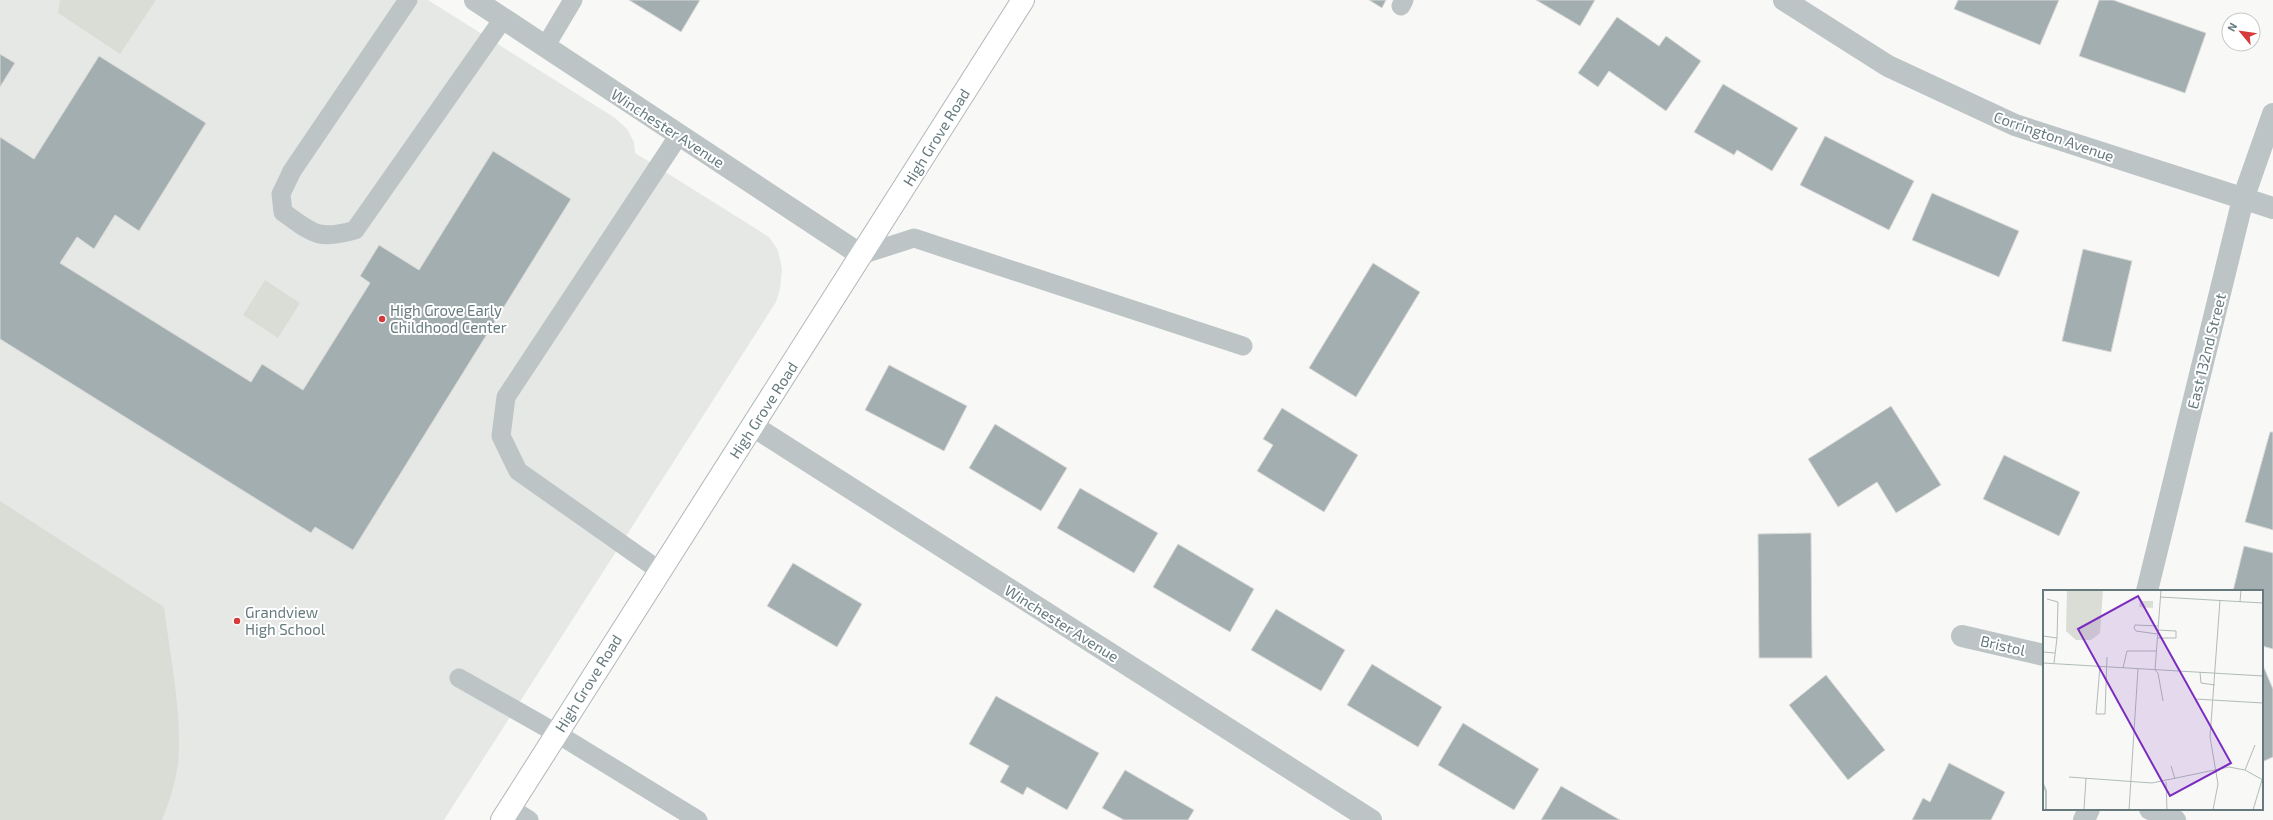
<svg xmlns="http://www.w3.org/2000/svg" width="2273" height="820" font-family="'Exo 2',sans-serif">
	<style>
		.built { fill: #e6e8e6 }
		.green { fill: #daddd6 }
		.building { fill: #a3aeb0; stroke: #dadad8 }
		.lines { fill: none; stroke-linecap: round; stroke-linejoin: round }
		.secondary-casing { stroke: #b0b8ba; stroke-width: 24 }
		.service { stroke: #bdc4c5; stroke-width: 19 }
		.minor { stroke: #bdc4c5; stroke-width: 22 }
		.secondary { stroke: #fff; stroke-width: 22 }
		.poi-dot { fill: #d43b3a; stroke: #fff; stroke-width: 1.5 }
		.labels { text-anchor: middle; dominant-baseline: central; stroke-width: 4; stroke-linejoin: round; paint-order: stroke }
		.street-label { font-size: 15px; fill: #667a7e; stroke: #fff }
		.poi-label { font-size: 15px; fill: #667a7e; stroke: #fff; text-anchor: start }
		.inset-river { fill: none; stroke: #b4c3c4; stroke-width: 2 }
		.inset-road { fill: none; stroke: #b1bbbb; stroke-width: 1 }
		.view { fill: #7b2cbf; fill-opacity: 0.15; stroke: #7b2cbf; stroke-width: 2 }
		.inset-edge { fill: none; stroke: #667a7e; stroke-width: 2 }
	</style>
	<rect width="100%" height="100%" fill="#f8f8f6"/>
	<path class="built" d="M0,0h428l187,118 12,11 7,13 1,11 134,84 9,13 4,19 -2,20 -4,13 -332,518h-444z"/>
	<path class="green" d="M60,0h96l-36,54 -62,-41z
		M265,280l35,23 -22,35 -35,-23z
		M0,501l164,106c6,47 16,95 15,141 0,25 -8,49 -17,72h-162z"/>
	<path class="building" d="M629,0h71l-19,32z
		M1369,0h17l-4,8z
		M1536,0h59l-15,26z
		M1958,0h101l-19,45 -86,-36z
		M2099,0h14l93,33 -21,60 -106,-37z
		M1617,17l42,29 7,-10 35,25 -35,50 -57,-40 -11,16 -20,-14z
		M0,54l15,9 -15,24z
		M99,56l107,67 -67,108 -24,-16 -21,34 -17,-12 -17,26 191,119 11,-18 41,26 67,-107 -10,-7 19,-31 40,25 74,-119 78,48 -218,351 -38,-23 -4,6 -311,-194v-202l34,22z
		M1723,84l75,44 -26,43 -35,-21 -3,5 -40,-23z
		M1825,136l89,45 -25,49 -89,-45z
		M1932,193l87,38 -20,46 -87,-37z
		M2083,249l49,12 -21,91 -49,-11z
		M1373,263l47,29 -64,105 -47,-29z
		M889,365l78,41 -23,45 -79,-41z
		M1891,406l50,79 -45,28 -19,-31 -39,25 -30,-48z
		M1282,408l76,47 -34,57 -67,-41 16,-26 -10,-6z
		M995,424l72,44 -26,43 -72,-43z
		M2270,432h3v98l-28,-8z
		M2004,455l76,37 -21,44 -76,-37z
		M1080,488l78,45 -24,40 -77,-45z
		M1811,533l1,125h-53l-1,-124z
		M1178,544l76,45 -24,43 -77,-45z
		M2244,546l29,7v96l-11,-3v-55h-29z
		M793,563l69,41 -25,43 -70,-41z
		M1276,609l69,41 -24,41 -70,-41z
		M2262,663l11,26v68l-11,5z
		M1372,664l70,43 -24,40 -71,-42z
		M1826,675l59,75 -37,30 -59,-75z
		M996,696l103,57 -32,57 -40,-23 -4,8 -23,-13 9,-16 -40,-22z
		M1463,723l76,46 -25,41 -76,-45z
		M1949,763l56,29 -14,28h-79l11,-22 7,4z
		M1125,770l69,40 -6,10h-64l-22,-12z
		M1561,786l59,34h-79z"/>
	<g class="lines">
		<g class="secondary-casing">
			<path id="secondary" d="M502,820l521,-820"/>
		</g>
		<path class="service" d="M408,0l-116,171 -11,23 2,18c29,21 35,29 72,18l148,-211
			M1401,6l3,-6
			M545,47l28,-47
			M861,255l53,-17 329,108
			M660,571l-142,-100 -17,-35 5,-39 173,-262
			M459,678l97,55 142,87
			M510,808l19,12"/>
		<path class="minor" d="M475,0l386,255
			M1784,0l104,66 127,59 258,83
			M753,426l618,394
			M2147,591l96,-392 30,-85
			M1962,636l82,19
			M2150,809l25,11
			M2084,820l5,-11"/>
		<use href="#secondary" class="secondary"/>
	</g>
	<g class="poi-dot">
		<circle cx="382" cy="319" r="4"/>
		<circle cx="237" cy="621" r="4"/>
	</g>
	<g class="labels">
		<g class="street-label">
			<text transform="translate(668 128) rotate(33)">Winchester Avenue</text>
			<text transform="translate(2054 136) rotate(19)">Corrington Avenue</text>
			<text transform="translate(936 137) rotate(-58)">High Grove Road</text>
			<text transform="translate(2206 351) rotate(-76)">East 132nd Street</text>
			<text transform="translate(763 410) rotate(-57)">High Grove Road</text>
			<text transform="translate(1062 623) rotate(32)">Winchester Avenue</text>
			<text transform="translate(2003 645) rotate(13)">Bristol</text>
			<text transform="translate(588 683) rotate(-58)">High Grove Road</text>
		</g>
		<g class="poi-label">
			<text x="390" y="310">High Grove Early<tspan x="390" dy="17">Childhood Center</tspan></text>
			<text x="245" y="612">Grandview<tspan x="245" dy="17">High School</tspan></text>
		</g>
	</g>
	<g transform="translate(2043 590)">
		<rect width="220" height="220" fill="#f8f8f6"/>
		<path d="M24,0h36l-3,43 -9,7h-15l-10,-9zM97,11h13v7l-14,-1z" fill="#daddd6"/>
		<path class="inset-river" d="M0,194l3,7v19"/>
		<path class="inset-road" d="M118,0l-6,80 3,3 5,28M117,7l103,6M4,9l11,3 -1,36M197,12l1,-12M114,44l-21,-3 -2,-3 1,-3 23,1M0,46l14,2 -3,25M114,48h19v-7l-18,-1M0,62l12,1M0,73l220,13M57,76l-4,48h9l2,-57M80,78l4,-17h29M157,82l1,11 14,2M152,109l68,4M128,176l4,13M202,180l10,-25M26,187l83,6 77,-16 16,3 18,10M123,192l1,28M41,220l2,-32M86,220l9,-141M170,220l5,-26 -8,-47 10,-137M210,220l9,-30"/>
		<path class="view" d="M95,6l93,167 -61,33 -92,-167z"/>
		<rect width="220" height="220" class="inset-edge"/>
	</g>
	<g transform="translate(2241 32) rotate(299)"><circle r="19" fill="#ffffff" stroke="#c2cacb"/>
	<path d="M0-3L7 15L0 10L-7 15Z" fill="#d43b3a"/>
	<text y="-6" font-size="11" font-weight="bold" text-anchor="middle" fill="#667a7e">N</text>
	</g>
</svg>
